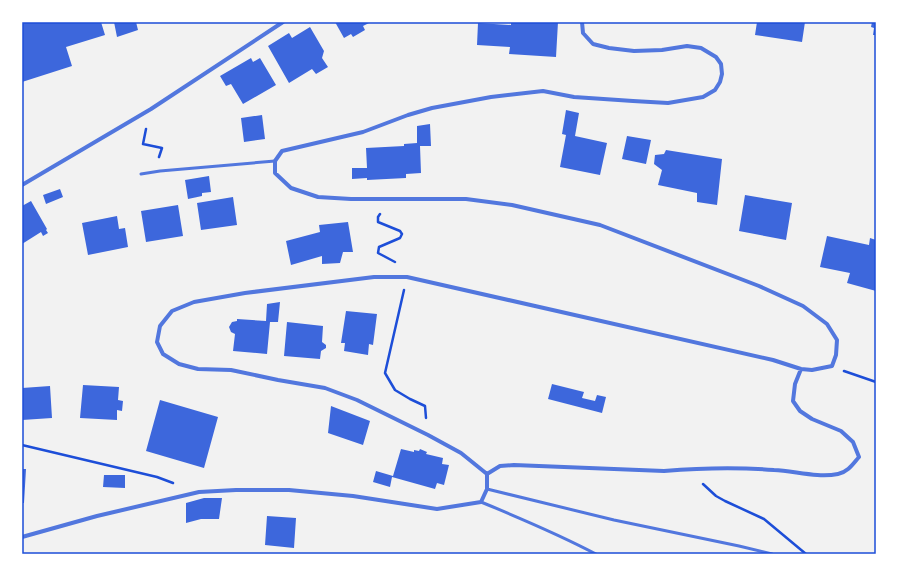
<svg xmlns="http://www.w3.org/2000/svg" width="898" height="576" font-family="'Space Grotesk',sans-serif">
	<style>
		.building { fill: #3d67dc }
		.lines { fill: none; stroke-linecap: round; stroke-linejoin: round }
		.path { stroke: #1d4ed8; stroke-width: 2.5 }
		.service { stroke: #5277de; stroke-width: 3 }
		.minor { stroke: #5277de; stroke-width: 4 }
		.neatline { fill: none; stroke: #1d4ed8; stroke-width: 1.5 }
	</style>
	<rect width="100%" height="100%" fill="#f2f2f2"/>
	<path class="building" d="M22,22h79l4,13 -39,12 6,19 -50,16z
		M114,22h22l2,8 -21,7z
		M335,22h36l-8,4 2,4 -12,7 -2,-3 -7,4z
		M511,22h47l-2,35 -47,-3 1,-7 -33,-2 1,-22 33,2z
		M757,22h48l-3,20 -47,-7z
		M872,22h4v13h-3l1,-7 -3,-1z
		M310,27l14,24 -2,7 6,9 -12,7 -4,-5 -23,14 -21,-37 21,-13 3,5z
		M251,58l2,4 7,-4 16,27 -33,19 -12,-20 -5,2 -6,-10z
		M566,110l13,3 -4,23 32,7 -7,32 -40,-8 6,-32 -4,-1z
		M262,115l3,24 -21,3 -3,-24z
		M430,124l1,22h-11l1,27 -15,1v4l-39,2v-2l-15,1v-11h15l-1,-20 38,-2v-2l13,-1v-17z
		M627,136l24,4 -5,24 -24,-5z
		M666,150l56,9 -5,46 -20,-3v-9l-39,-8 4,-15 -8,-6 1,-9 9,-1z
		M209,176l2,16 -9,1v3l-14,3 -3,-19z
		M60,189l3,8 -17,7 -3,-9z
		M745,195l47,8 -6,37 -47,-9z
		M233,197l4,28 -36,5 -4,-27z
		M31,201l16,28 -1,1 2,3 -5,3 -2,-4 -19,12v-38z
		M178,205l5,31 -37,6 -5,-31z
		M117,216l2,13 6,-1 3,19 -40,8 -6,-32z
		M348,222l5,30h-10l-3,11 -18,1v-8l-31,9 -5,-24 34,-9 -1,-7z
		M827,236l42,9 1,-7 6,2v51l-29,-8 3,-10 -30,-6z
		M280,302l-2,20h-8l-3,32 -34,-3 2,-17 -4,-2 -2,-5 3,-5 5,-1v-2l29,2 1,-17z
		M346,311l31,3 -4,31 -4,-1 -1,11 -24,-4 1,-8h-4z
		M287,322l36,4 -1,16 4,3v3l-5,3 -1,8 -36,-3z
		M552,384l32,8 -2,6 13,3 2,-6 9,2 -4,16 -54,-14z
		M83,385l36,2 -1,13 5,1 -1,10 -5,-1v10l-37,-2z
		M50,386l2,32 -30,2v-32z
		M160,400l58,17 -14,51 -58,-17z
		M331,406l39,15 -7,24 -35,-12z
		M401,449l13,3v-2l5,1 1,-2 7,3 -1,2 17,4 -1,6 7,1 -5,20 -7,-2 -2,6 -43,-12 -2,10 -17,-5 3,-11 17,5z
		M22,469h4l-2,34h-2z
		M104,475h21v13l-22,-1z
		M204,498h18l-3,21h-18l-15,4v-20z
		M267,516l29,2 -2,30 -29,-3z"/>
	<g class="lines">
		<path class="path" d="M146,129l-3,15 19,4 -3,9
			M380,214l-2,3v5l22,9 2,3 -2,4 -21,9 -1,6 17,9
			M404,290l-19,83 10,17 15,9 15,7 1,12
			M844,371l32,11
			M22,445l135,32 16,6
			M703,484l13,12 9,5 39,18 42,35"/>
		<path class="service" d="M141,174l19,-3 115,-10
			M487,489l127,31 125,26 33,8
			M481,502c39,16 77,32 115,52"/>
		<path class="minor" d="M22,185l129,-76 132,-87
			M487,474l-26,-21 -33,-18 -71,-35 -32,-12 -47,-8 -47,-10 -33,-1 -19,-5 -16,-10 -6,-12 3,-16 12,-15 22,-9 51,-9 129,-16h33l366,83 28,9 11,1 20,-4 4,-11 1,-15 -10,-16 -24,-18 -44,-20 -159,-61 -88,-20 -46,-6h-115l-33,-2 -27,-9 -16,-15v-12l7,-10 81,-19 45,-17 24,-7 59,-11 52,-6 31,6 59,4 35,2 35,-6 12,-7 5,-8 2,-8 -1,-10 -5,-7 -15,-9 -14,-2 -25,4 -28,1 -25,-3 -16,-4 -10,-11 -1,-11
			M487,474l13,-8 14,-1 150,6c35,-3 74,-4 110,-1 21,1 43,8 64,4 10,-2 15,-10 21,-17l-6,-15 -12,-11 -29,-12 -12,-8 -7,-10 2,-17 6,-15
			M22,537l75,-21 102,-24 37,-2h53l64,6 84,13 44,-7 6,-13v-15"/>
	</g>
	<rect width="898" height="576" fill="none" stroke="#ffffff" stroke-width="46"/>
	<rect x="23" y="23" width="852" height="530" class="neatline"/>
</svg>
